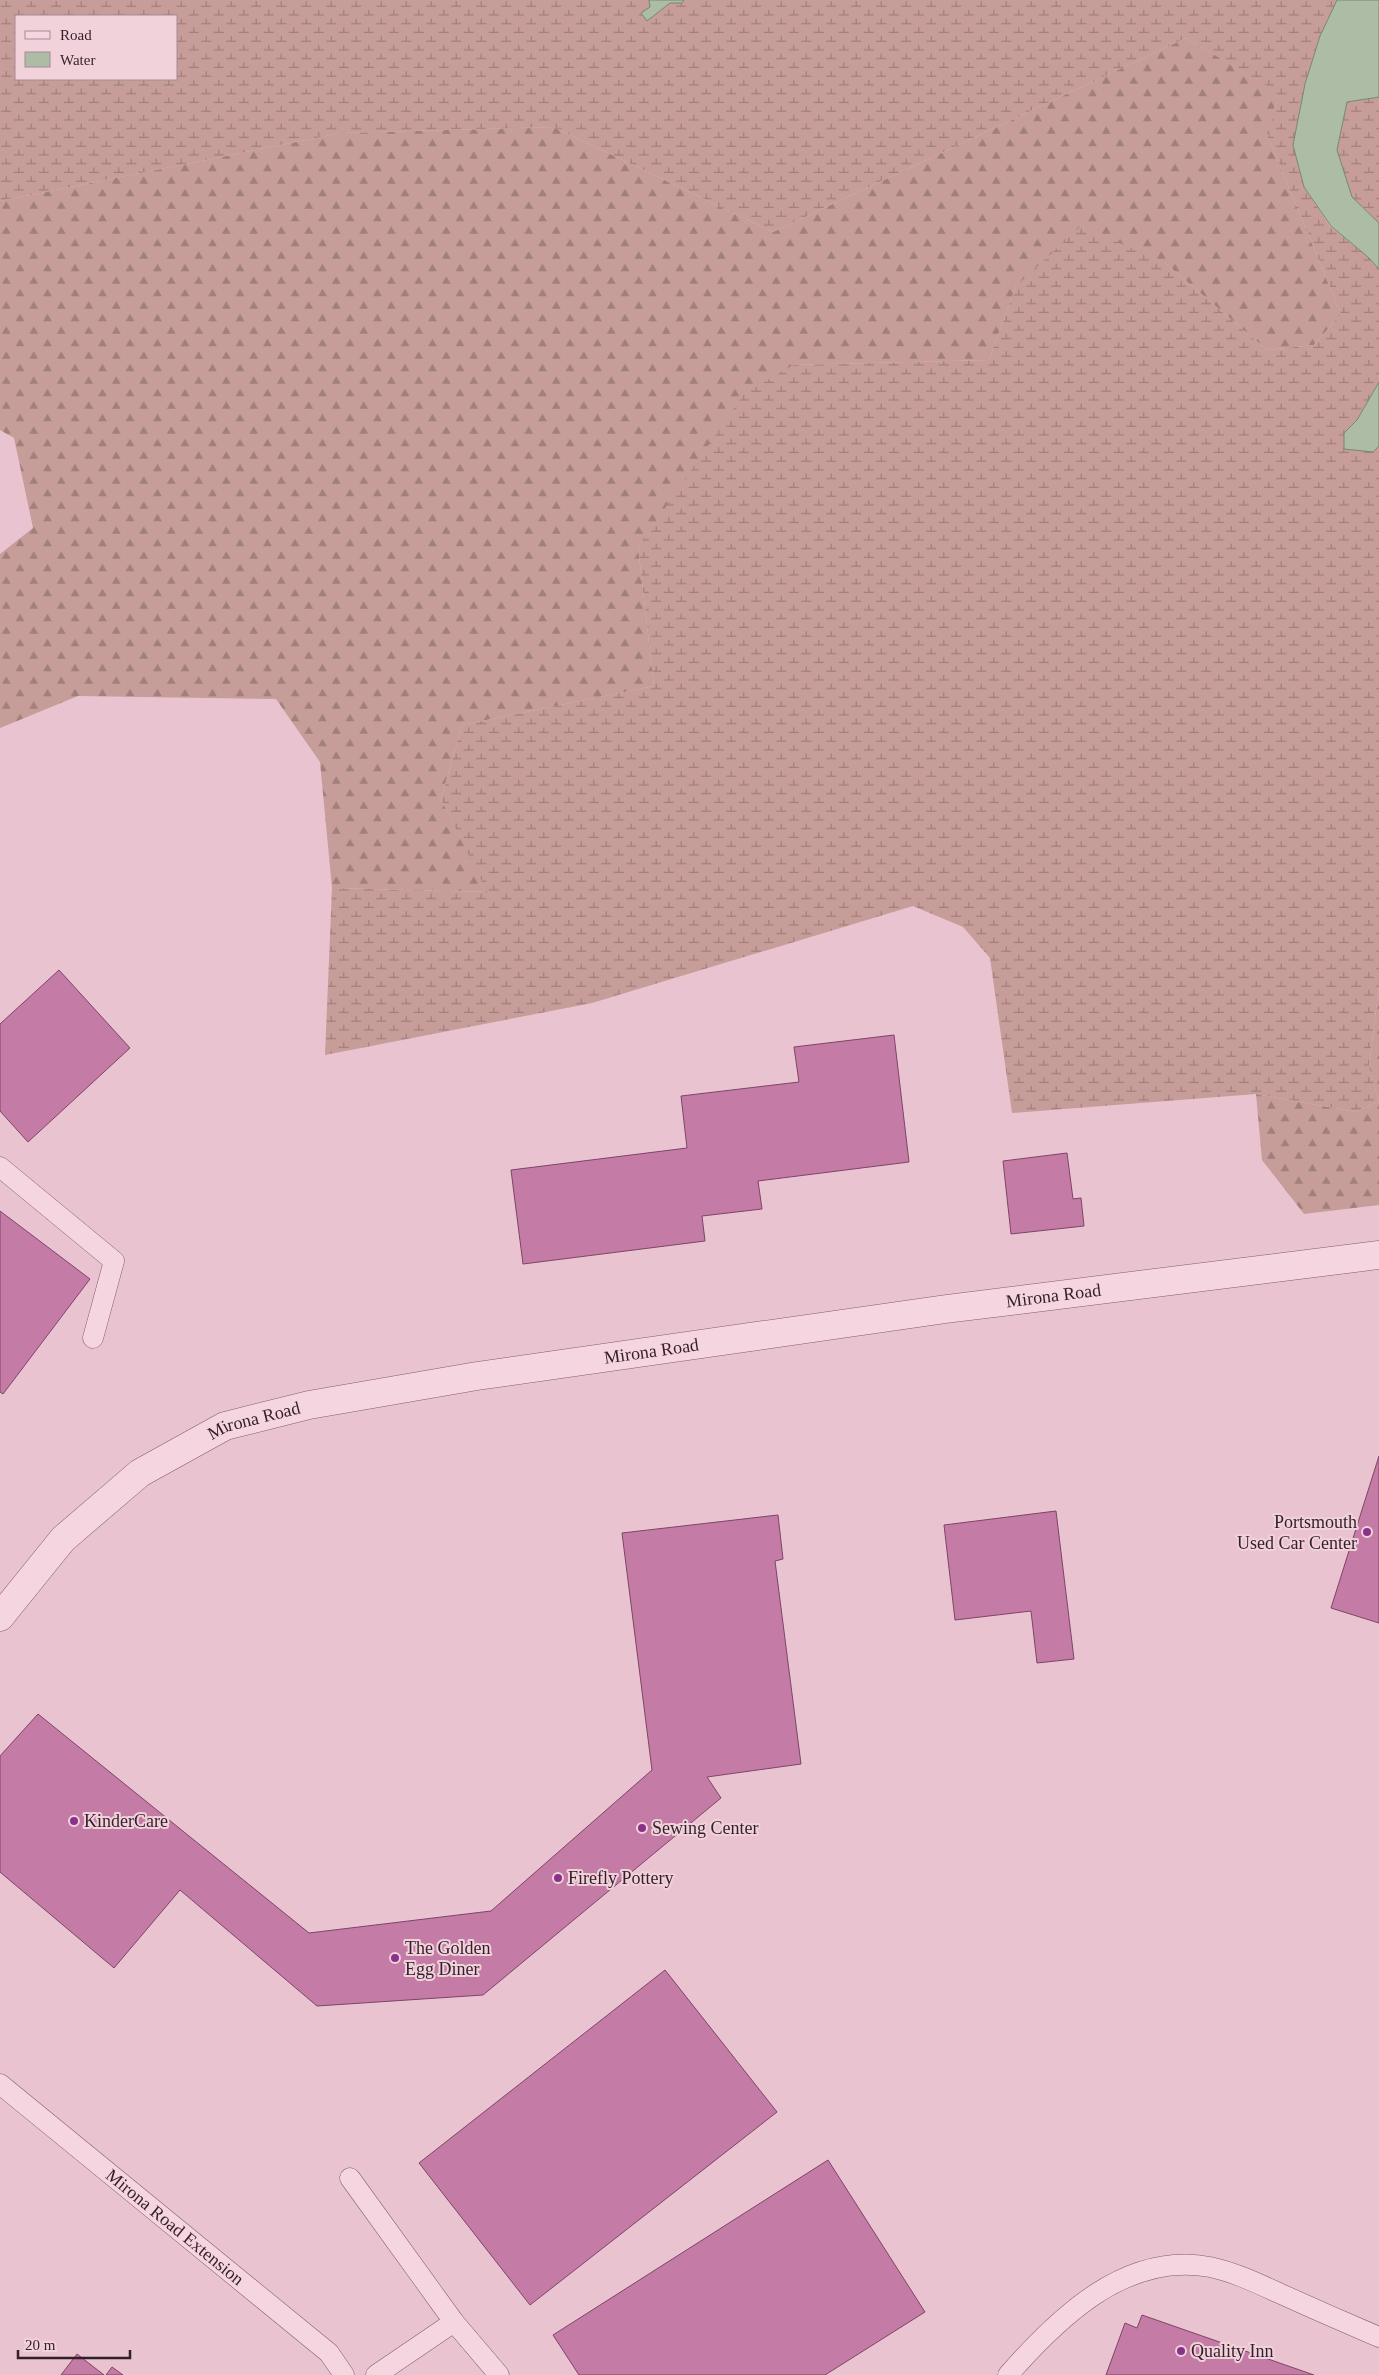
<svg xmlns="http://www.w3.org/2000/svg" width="1379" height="2375" font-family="Georgia,serif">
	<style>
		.forest { fill: url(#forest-firs) }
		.wetland { fill: url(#wetland-marsh); fill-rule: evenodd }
		.water { fill: #acbca5; stroke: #74896d }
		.building { fill: #c47ca6; stroke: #7e4467 }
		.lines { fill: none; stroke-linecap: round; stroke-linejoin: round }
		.service-casing { stroke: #815c6e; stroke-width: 21 }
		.minor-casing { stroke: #815c6e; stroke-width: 29 }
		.service { stroke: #f5d5df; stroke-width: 20 }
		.minor { stroke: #f5d5df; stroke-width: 28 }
		.poi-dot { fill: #89328a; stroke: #f1d2db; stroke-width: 2 }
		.labels { text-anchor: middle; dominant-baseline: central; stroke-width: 4; stroke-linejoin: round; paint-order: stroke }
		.street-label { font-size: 18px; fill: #331e29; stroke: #f1d2db }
		.poi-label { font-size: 18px; fill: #331e29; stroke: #f1d2db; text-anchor: start }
	</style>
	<defs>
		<pattern id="forest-firs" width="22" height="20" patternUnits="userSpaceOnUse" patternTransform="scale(1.25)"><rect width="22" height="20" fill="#c69d98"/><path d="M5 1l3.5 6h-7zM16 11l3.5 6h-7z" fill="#a17f7c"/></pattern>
		<pattern id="wetland-marsh" width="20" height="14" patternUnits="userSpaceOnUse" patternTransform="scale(1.25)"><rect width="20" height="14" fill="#c69d98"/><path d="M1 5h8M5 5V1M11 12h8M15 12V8" fill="none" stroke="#a17f7c"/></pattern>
	</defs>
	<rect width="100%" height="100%" fill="#e9c3cf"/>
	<path class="forest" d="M1186,38l92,54 -10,45 73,177 -27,31 -47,5 -102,-87 -149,23 -27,74 -196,5 -155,182 16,139 -192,39 -21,74 47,93 -156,-4 -12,-126 -44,-63 -198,-3 -78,32v-174l33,-26 -19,-90 -14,-8v-229l341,-68 213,-6 219,105z
		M1379,985v220l-75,9 -42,-54 -6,-66 100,18 23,-11 -10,-33z"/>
	<path class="wetland" d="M0,0h1337l-17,36 -15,48 -12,61 11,42 26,39 38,31 11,12v113l-22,38 -13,13v16l29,3 6,-6v539l-10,82 10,34 -23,11 -100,-18 -244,19 -22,-155 -27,-31 -50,-21 -321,97 -267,52 7,-167 155,4 -46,-93 21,-74 192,-39 -16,-139 105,-152 50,-30 196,-5 27,-74 65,-60 84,37 102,87 47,-5 27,-31 -73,-177 9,-45 -91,-54 -413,194 -219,-105 -213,6 -341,68zM16,16h160v63h-160z
		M1379,97v126l-27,-26 -15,-47 10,-48z"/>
	<path class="water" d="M649,0h35l-2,3h-12l-23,18 -6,-8 9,-6z
		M1337,0h42v97l-32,5 -10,48 15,47 27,26v46l-11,-12 -37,-31 -27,-39 -11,-42 12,-61 15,-48z
		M1379,382v64l-6,6 -29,-3v-16l13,-13z"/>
	<path class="building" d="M59,970l71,78 -102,94 -28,-31v-87z
		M894,1035l15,127 -151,19 4,28 -60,7 3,25 -182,23 -12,-94 176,-22 -6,-52 118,-14 -5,-35z
		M1067,1153l6,46 8,-1 3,28 -73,8 -8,-73z
		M0,1211l90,68 -87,115 -3,-2z
		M1379,1456v167l-48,-15z
		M1056,1511l18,148 -37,4 -6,-52 -76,9 -11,-95z
		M778,1515l5,44 -8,2 26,203 -94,13 14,21 -238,197 -166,11 -137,-116 -66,78 -114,-96v-116l38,-42 271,219 182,-22 161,-141 -30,-237z
		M665,1970l112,142 -247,193 -111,-142z
		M828,2160l97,152 -100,63h-246l-26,-40z
		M1142,2315l172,60h-208l19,-52 12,5z
		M77,2354l27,21h-43z
		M112,2367l11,8h-17z"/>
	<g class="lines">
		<g class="service-casing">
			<g id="service">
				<path d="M0,1167l114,94 -21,77"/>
				<path id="s1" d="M0,2084l329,269 15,22"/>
				<path d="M350,2178l104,144 -78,53"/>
				<path d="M454,2322l45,53"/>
				<path d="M1008,2375c50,-57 118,-124 202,-108 24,5 49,17 71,27 33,15 65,29 98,43"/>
			</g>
		</g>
		<g class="minor-casing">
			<g id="minor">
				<path id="s2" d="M0,1617l63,-78 77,-66 85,-47 84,-21 168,-29 469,-67 433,-54"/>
			</g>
		</g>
		<use href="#service" class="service"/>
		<use href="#minor" class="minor"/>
	</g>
	<g class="poi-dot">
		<circle cx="1367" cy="1532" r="5"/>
		<circle cx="74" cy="1821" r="5"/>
		<circle cx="642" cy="1828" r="5"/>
		<circle cx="558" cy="1878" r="5"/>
		<circle cx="395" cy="1958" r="5"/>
		<circle cx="1181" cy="2351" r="5"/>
	</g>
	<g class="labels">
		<g class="street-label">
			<text stroke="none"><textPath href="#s2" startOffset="1138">Mirona Road</textPath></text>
			<text stroke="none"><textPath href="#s2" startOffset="732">Mirona Road</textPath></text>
			<text stroke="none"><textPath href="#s2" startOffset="328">Mirona Road</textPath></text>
			<text stroke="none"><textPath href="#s1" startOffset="226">Mirona Road Extension</textPath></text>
		</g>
		<g class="poi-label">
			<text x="1357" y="1522" text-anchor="end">Portsmouth<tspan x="1357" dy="21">Used Car Center</tspan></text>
			<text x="84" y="1821">KinderCare</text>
			<text x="652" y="1828">Sewing Center</text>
			<text x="568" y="1878">Firefly Pottery</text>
			<text x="405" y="1948">The Golden<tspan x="405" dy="21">Egg Diner</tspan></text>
			<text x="1191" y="2351">Quality Inn</text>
		</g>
	</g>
	<rect x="15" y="15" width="162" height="65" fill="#f1d2db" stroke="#a58a94"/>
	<rect x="25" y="31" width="25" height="8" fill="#f5d5df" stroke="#a58a94"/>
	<text x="60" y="40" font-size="15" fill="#331e29">Road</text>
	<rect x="25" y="52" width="25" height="15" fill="#acbca5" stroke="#a58a94"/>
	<text x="60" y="65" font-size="15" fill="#331e29">Water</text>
	<path d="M18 2350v8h112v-8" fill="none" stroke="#331e29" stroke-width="2.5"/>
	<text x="25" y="2350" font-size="15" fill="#331e29" stroke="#f1d2db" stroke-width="4" paint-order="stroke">20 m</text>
</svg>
